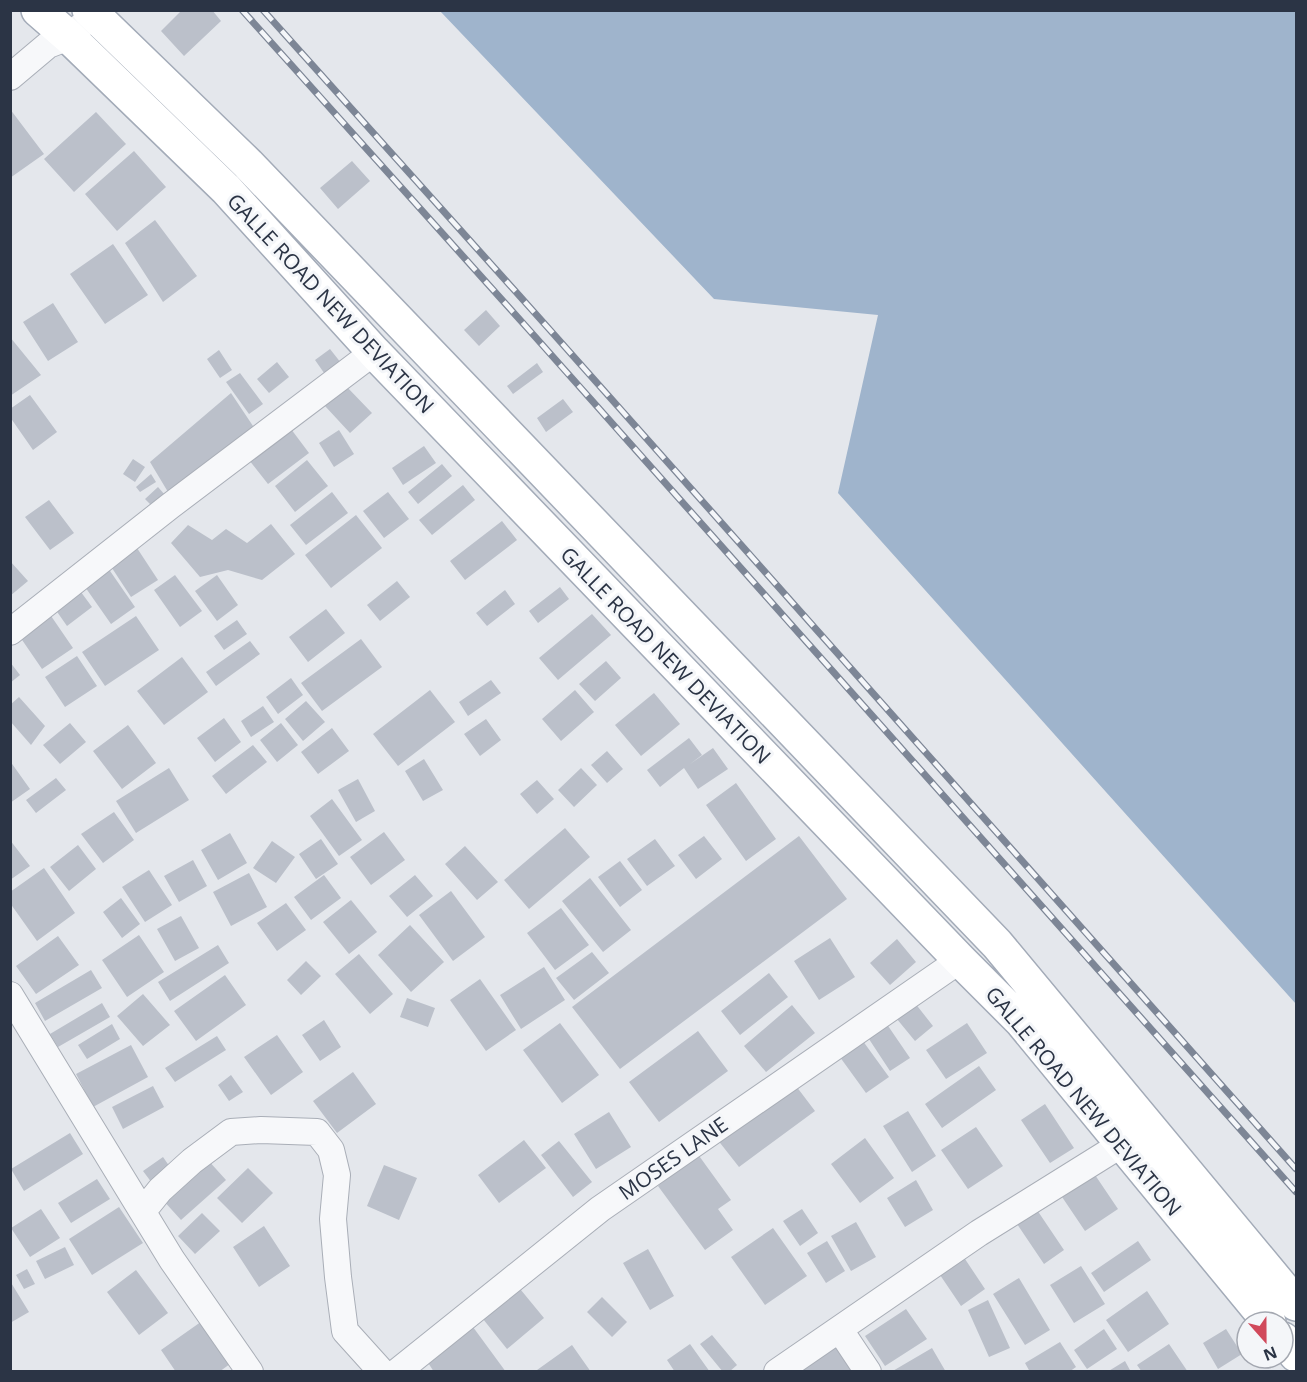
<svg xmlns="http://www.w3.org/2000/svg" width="1307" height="1382" font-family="'Open Sans',sans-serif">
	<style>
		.water { fill: #9fb4cc }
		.building { fill: #bbc0ca }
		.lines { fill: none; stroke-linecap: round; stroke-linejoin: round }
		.street-casing { stroke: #a9aeb7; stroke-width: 28 }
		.primary-casing { stroke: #a3abb8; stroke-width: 36 }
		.street { stroke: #f7f8fa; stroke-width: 26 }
		.primary { stroke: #fff; stroke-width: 33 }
		.rail-casing { stroke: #7d8696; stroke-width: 7 }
		.rail { stroke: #f4f6f9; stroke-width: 4.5; stroke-dasharray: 14; stroke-linecap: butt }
		.labels { text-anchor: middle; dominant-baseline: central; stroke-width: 6; stroke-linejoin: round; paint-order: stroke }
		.street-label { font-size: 21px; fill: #2b3445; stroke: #f4f6f9 }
	</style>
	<rect width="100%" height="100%" fill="#e4e7ec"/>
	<path class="water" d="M440,11h856v993l-458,-511 40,-178 -164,-16z"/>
	<path class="building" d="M182,10h30l9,11 -37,35 -23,-25z
		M10,109l34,45 -34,24z
		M96,112l30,32 -52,48 -30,-33z
		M134,151l32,36 -49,44 -32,-37z
		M352,161l18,20 -32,28 -18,-21z
		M155,220l42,56 -34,26 -38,-59z
		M113,244l35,51 -43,29 -35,-50z
		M53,303l25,39 -30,19 -25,-39z
		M486,310l14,16 -21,20 -15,-16z
		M10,337l31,38 -31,21z
		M330,349l15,19 -16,12 -14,-20z
		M219,350l13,20 -12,8 -13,-19z
		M277,362l12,15 -20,16 -12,-14z
		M537,363l6,9 -30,22 -6,-8z
		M240,373l23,31 -14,10 -23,-32z
		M346,386l26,27 -22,20 -25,-27z
		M231,393l26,39 -86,65 -21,-35z
		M30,395l27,37 -24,18 -23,-33v-8z
		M563,399l10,13 -27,20 -9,-14z
		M291,429l18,24 -41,31 -19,-24z
		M339,430l15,24 -20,13 -15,-24z
		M424,446l12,17 -33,22 -11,-17z
		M133,459l12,8 -10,15 -12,-8z
		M307,460l21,26 -33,26 -20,-26z
		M442,464l10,12 -34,28 -10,-12z
		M151,474l5,8 -16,10 -4,-5z
		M463,485l12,15 -43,35 -13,-15z
		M158,487l7,8 -13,11 -7,-7z
		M332,492l16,21 -42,32 -16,-20z
		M388,492l21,27 -25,19 -21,-27z
		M49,500l25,33 -24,17 -25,-33z
		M356,515l26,33 -51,40 -26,-33z
		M502,521l15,19 -52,40 -15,-19z
		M271,524l24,30 -33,26 -34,-10 -28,7 -29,-34 17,-18 24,15 14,-11 21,14z
		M137,548l21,32 -27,17 -21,-32z
		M10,561l18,20 -18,15z
		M108,568l27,39 -24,17 -28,-40z
		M175,575l27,36 -22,16 -26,-37z
		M217,575l21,30 -21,16 -22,-30z
		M397,581l13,16 -30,24 -13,-16z
		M560,587l9,12 -31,24 -9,-12z
		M78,588l14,19 -25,19 -14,-20z
		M505,590l10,14 -28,22 -11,-13z
		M326,609l19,24 -37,29 -19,-25z
		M49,613l24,35 -31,21 -24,-35z
		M592,614l19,21 -53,45 -19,-22z
		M136,616l23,34 -54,36 -23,-34z
		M237,620l10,14 -23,16 -10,-14z
		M361,639l21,28 -60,44 -21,-28z
		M250,641l10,13 -44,32 -10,-14z
		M77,656l20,30 -32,21 -20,-30z
		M182,657l26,35 -44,33 -27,-34z
		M606,661l15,17 -26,23 -16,-17z
		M10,662l10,13 -10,8z
		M291,678l12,17 -25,19 -12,-17z
		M491,680l10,13 -33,23 -9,-14z
		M430,690l25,32 -57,44 -25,-32z
		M575,690l19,22 -33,29 -19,-22z
		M654,693l26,31 -39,32 -26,-31z
		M19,697l26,29 -14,19 -21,-24v-16z
		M306,701l19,21 -22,19 -18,-22z
		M263,706l11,16 -23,15 -10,-16z
		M224,718l17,24 -26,20 -18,-24z
		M486,719l15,21 -21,16 -16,-22z
		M70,723l16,19 -26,22 -17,-19z
		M281,723l17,22 -21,17 -17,-22z
		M128,725l28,38 -34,26 -29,-38z
		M332,728l17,23 -31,23 -17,-22z
		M689,738l13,17 -12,9 23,-16 15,21 -30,20 -14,-21 -24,19 -13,-17z
		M253,745l14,17 -41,32 -14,-18z
		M607,751l16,18 -16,14 -16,-18z
		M424,759l19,31 -20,11 -18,-30z
		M10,761l20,28 -20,14z
		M169,768l20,32 -53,33 -20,-32z
		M581,768l16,17 -23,22 -16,-17z
		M56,778l10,12 -30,23 -10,-13z
		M358,779l17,32 -19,11 -18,-32z
		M537,780l17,19 -17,15 -17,-20z
		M736,783l40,56 -30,22 -40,-56z
		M332,799l30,41 -23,16 -29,-40z
		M114,812l20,28 -31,23 -22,-29z
		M565,828l25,29 -61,52 -25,-29z
		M384,832l21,28 -34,25 -21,-28z
		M230,833l17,30 -29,17 -17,-30z
		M704,836l18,23 -26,20 -18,-24z
		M799,836l48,63 -227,170 -48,-62z
		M321,839l17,25 -22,15 -17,-25z
		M655,839l20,27 -28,20 -20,-27z
		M10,840l20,26 -20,14z
		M272,841l23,16 -19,26 -23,-15z
		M78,845l18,24 -27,22 -19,-24z
		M465,846l33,36 -21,18 -32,-36z
		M193,860l14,26 -28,16 -15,-26z
		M620,861l22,29 -22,17 -22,-30z
		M44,868l31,45 -38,28 -27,-38v-11z
		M149,870l23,35 -27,17 -23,-35z
		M249,873l18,34 -36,19 -18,-34z
		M324,875l17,23 -30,22 -17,-23z
		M415,875l18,21 -26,21 -18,-21z
		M590,878l41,52 -28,22 -41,-51z
		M451,891l34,46 -32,24 -34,-46z
		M121,898l19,26 -18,14 -19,-26z
		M351,900l26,32 -28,22 -26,-32z
		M286,903l20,27 -29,21 -20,-28z
		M561,908l28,37 -34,25 -28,-37z
		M181,916l18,32 -24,13 -18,-32z
		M410,925l34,37 -33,30 -33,-37z
		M139,935l25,37 -37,25 -25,-37z
		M58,936l21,29 -43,29 -20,-28z
		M830,938l25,39 -36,23 -25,-39z
		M897,939l19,23 -26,23 -20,-22z
		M218,945l11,18 -59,38 -12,-19z
		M592,952l17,21 -35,27 -18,-22z
		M359,954l34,40 -23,20 -35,-40z
		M306,961l15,15 -20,19 -14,-15z
		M544,967l21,33 -44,29 -21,-34z
		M91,970l11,18 -57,33 -10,-18z
		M769,973l19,24 -48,38 -19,-24z
		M225,975l21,30 -50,36 -22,-30z
		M480,979l36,51 -30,21 -36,-51z
		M143,994l27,31 -27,21 -26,-30z
		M407,998l28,10 -7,19 -28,-10z
		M911,998l22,28 -18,15 -23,-28z
		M102,1003l8,14 -52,30 -8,-13z
		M792,1005l23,28 -49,39 -22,-26z
		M324,1020l17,27 -21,14 -18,-26z
		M884,1020l26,38 -20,13 -25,-38z
		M560,1023l39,52 -37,28 -39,-53z
		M967,1023l20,30 -41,26 -20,-29z
		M112,1024l8,15 -33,20 -9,-14z
		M698,1031l30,40 -69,51 -30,-40z
		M277,1035l26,37 -32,23 -27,-38z
		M217,1036l9,14 -51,32 -10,-14z
		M860,1037l29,40 -23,16 -29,-40z
		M131,1045l17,32 -55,30 -17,-33z
		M979,1066l17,24 -54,38 -17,-24z
		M353,1072l23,32 -39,29 -24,-32z
		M231,1075l12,17 -14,9 -11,-16z
		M793,1082l22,29 -76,56 -22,-28z
		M153,1086l11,21 -41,22 -11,-22z
		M1045,1104l29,44 -24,15 -29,-43z
		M908,1111l28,45 -24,16 -29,-46z
		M609,1112l22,35 -35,22 -22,-35z
		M976,1127l27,39 -35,23 -27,-39z
		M70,1133l13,21 -59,37 -13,-22z
		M865,1138l29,40 -34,25 -29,-39z
		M524,1140l22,28 -47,35 -21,-28z
		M559,1141l33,41 -19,15 -32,-42z
		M697,1153l34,47 -13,9 15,21 -28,20 -47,-64z
		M163,1157l9,13 -20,13 -9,-12z
		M207,1159l19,21 -45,40 -19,-21z
		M384,1165l33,13 -18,42 -32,-14z
		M248,1168l25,25 -31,30 -25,-25z
		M1091,1169l27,40 -33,22 -27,-40z
		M97,1179l13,20 -39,24 -13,-20z
		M916,1180l17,30 -28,17 -18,-29z
		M119,1207l24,36 -51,32 -23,-36z
		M1035,1207l29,43 -20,14 -29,-43z
		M41,1209l19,29 -30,19 -19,-29z
		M802,1209l16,24 -18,13 -17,-25z
		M202,1213l18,18 -25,23 -17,-18z
		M856,1222l20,35 -25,14 -20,-35z
		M264,1226l26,40 -31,21 -26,-40z
		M773,1228l34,48 -42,29 -34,-48z
		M827,1241l18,30 -19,12 -19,-30z
		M1138,1241l13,19 -47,32 -13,-19z
		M65,1247l9,18 -29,14 -9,-18z
		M648,1249l26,47 -24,14 -27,-47z
		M961,1253l24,36 -24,17 -25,-37z
		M1081,1266l24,38 -31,19 -24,-38z
		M27,1269l8,15 -11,5 -8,-14z
		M136,1270l32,43 -29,22 -32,-43z
		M1019,1278l31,52 -25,15 -32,-51z
		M10,1281l19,31 -19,11z
		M516,1284l28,34 -37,31 -28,-35z
		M1147,1291l22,33 -41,28 -22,-32z
		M602,1297l25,25 -15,15 -25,-25z
		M988,1300l22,48 -21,9 -21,-47z
		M906,1309l21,30 -42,27 -20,-30z
		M205,1319l29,42 -15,11h-43l-15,-22z
		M473,1327l33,45h-72l-7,-11z
		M1104,1329l13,20 -30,20 -13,-19z
		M1226,1329l16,25 -24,15 -15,-26z
		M712,1335l25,30 -8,7h-6l-23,-28z
		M834,1342l22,30h-67z
		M1060,1342l16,25 -7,5h-39l-5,-9z
		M690,1344l20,28h-35l-8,-12z
		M1169,1344l19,28h-46l-5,-7z
		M572,1345l19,27h-53l-1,-2z
		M932,1348l14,24h-55z
		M1125,1361l6,11h-24z"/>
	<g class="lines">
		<g class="street-casing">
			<path id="street" d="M10,77l38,-32 21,-8 11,-10
				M10,632l160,-126 204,-154
				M10,995l162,265 78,112
				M143,1211l17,-21 32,-29 39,-29 30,-2 56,2 14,18 6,25 -4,44 5,58 7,54 37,41
				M840,1330l28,42
				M397,1372l203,-163 360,-249
				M777,1372l202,-139 143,-89"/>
		</g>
		<g class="primary-casing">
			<path id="primary" d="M38,10l31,27 157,152 148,163 586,608 61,61 248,301
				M89,10l159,154 749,780 299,360
				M1283,1339l13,16"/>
		</g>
		<use href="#street" class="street"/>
		<use href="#primary" class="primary"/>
		<g class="rail-casing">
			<path id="rail" d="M242,10l288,321 766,861
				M263,10l279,311 754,848"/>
		</g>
		<use href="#rail" class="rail"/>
	</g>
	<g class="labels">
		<g class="street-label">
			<text transform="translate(331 303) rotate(47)">GALLE ROAD NEW DEVIATION</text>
			<text transform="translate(666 655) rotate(46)">GALLE ROAD NEW DEVIATION</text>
			<text transform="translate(1084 1101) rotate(50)">GALLE ROAD NEW DEVIATION</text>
			<text transform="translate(673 1158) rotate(-35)">MOSES LANE</text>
		</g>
	</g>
	<rect width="1307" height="1382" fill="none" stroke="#2b3445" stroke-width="24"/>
	<g transform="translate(1265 1340) rotate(159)"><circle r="28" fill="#f4f6f9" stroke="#a4a8b1" stroke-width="1.5"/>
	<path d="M0-4.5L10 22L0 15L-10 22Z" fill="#d1495b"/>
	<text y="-9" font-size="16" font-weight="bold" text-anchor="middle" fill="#2b3445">N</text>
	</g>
</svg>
